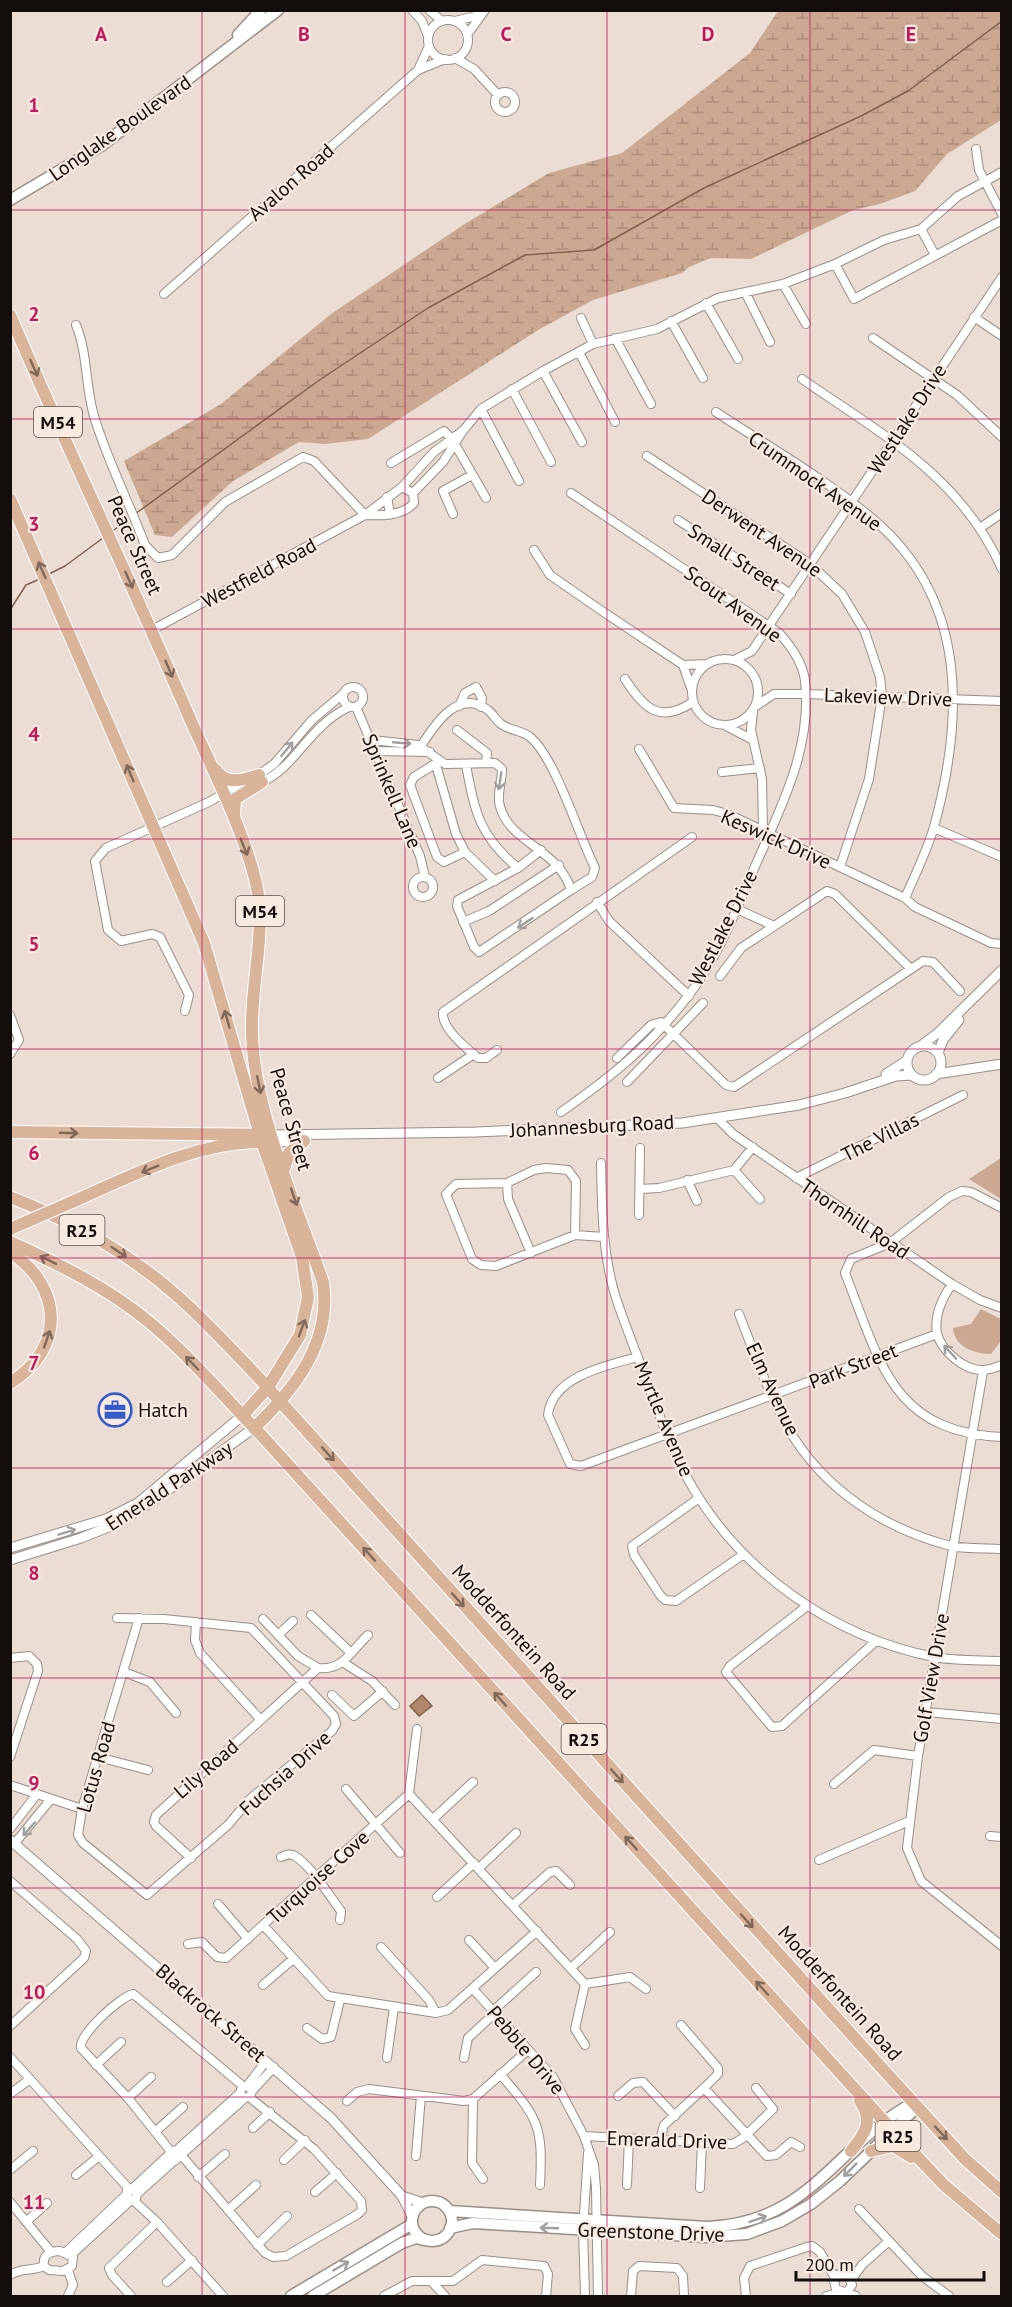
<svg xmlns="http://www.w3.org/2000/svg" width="1012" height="2307" font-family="'PT Sans',sans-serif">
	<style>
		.wetland { fill: url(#wetland-marsh) }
		.park { fill: #caa891 }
		.water { fill: #b0876a; stroke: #81634e; stroke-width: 1.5 }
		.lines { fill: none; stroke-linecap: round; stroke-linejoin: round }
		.stream { stroke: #81634e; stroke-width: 1.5 }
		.minor-casing { stroke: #9b8e85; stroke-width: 10 }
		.tertiary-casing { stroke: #9b8e85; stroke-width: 11 }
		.secondary-casing { stroke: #9b8e85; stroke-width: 13 }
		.primary-casing { stroke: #fff; stroke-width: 14 }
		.minor { stroke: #fff; stroke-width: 8 }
		.tertiary { stroke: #fff; stroke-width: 9 }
		.secondary { stroke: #fff; stroke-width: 10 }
		.primary { stroke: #d9b49a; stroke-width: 12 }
		.primary-bridge-casing { stroke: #fff; stroke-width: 14; stroke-linecap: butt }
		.primary-bridge { stroke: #d9b49a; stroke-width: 12 }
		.oneway { stroke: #80695a }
		.oneway2 { stroke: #a19f9d }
		.grid { fill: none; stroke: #c2185b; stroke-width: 1.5; stroke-opacity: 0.55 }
		.labels { text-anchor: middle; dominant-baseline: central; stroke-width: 4.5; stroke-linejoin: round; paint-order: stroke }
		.shield { fill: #f9eae0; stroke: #58504b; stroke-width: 1.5 }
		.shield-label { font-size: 18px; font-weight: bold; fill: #130e0b }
		.street-label { font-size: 20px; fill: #130e0b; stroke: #f9eae0 }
		.poi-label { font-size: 20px; fill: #130e0b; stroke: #f9eae0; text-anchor: start }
		.grid-label { font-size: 20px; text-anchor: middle; font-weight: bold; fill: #c2185b; stroke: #f9eae0; stroke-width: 4.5; stroke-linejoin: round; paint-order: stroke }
	</style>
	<defs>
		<pattern id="wetland-marsh" width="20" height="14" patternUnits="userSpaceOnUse" patternTransform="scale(1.5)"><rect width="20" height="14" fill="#caa891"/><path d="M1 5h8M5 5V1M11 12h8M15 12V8" fill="none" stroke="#ad8f7c"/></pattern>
	</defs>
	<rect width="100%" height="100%" fill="#ebddd3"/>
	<path class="wetland" d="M778,11h223v109l-54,34 -32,37 -35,13 -27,6 -102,49 -40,-1 -22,9 -7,6 -89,27 -55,30 -170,109 -43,5 -26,-2 -66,39 -61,56 -17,-2 -31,-74 97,-57 110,-90 132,-89 86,-52 73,-20 128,-100z"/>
	<path class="park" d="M1001,1158v41l-32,-20z
		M981,1309l20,10 -1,23 -9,12c-16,0 -37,-7 -38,-26l18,-4z"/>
	<path class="water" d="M422,1695l10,11 -13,10 -9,-10z"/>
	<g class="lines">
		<path class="stream" d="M135,514l183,-133 110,-73 97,-53 69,-5 110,-62 157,-72 47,-25 94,-70
			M111,532l21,-15
			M49,574l16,-8 38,-28
			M10,610l16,-25 14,-6"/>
		<g class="minor-casing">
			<path id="minor" d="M412,10l10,11 6,15
				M429,10l13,11
				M428 40a20 20 0 1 1 40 0a20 20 0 1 1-40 0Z
				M455,21l25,-6
				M467,35l18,-25
				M455,58l19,11 24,26
				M418,70l11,-24
				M495 102a10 10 0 1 1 20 0a10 10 0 1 1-20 0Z
				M976,149l3,21 23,44
				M921,229l14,26
				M835,264l19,35 148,-79
				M783,284l23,40
				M745,292l25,50
				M164,294l254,-224 27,-11
				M706,303l32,56
				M974,317l28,19
				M581,318l12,26
				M671,321l32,57
				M76,325c12,29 9,61 18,91 13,44 35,86 51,129l13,13 14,-3 53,-53 78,-45 11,4 51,54 -213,115
				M615,338l36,66
				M873,338l84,57 45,42
				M579,352l36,70
				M543,371l39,71
				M802,379c79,55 159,97 200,190
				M512,389l39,73
				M481,409l38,72
				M716,412c53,35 110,67 158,108 94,80 90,197 60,307 -7,24 -19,48 -29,71
				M647,456l163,108 32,30 23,38 15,45 2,19 -13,83 -29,88
				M391,463l53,-32 8,8 34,59
				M402,487l11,6 1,10c-11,13 -33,13 -49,12l37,-28 32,-35 27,-20
				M413,493l30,-31 19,-30 19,-23 62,-38 50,-27 64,-15 61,-31 65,-14 52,-20 49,-24 37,-11 37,-33 44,-24
				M387,497l3,17
				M453,514l-10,-23 29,-16
				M678,520l113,74
				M980,528l22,-15
				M534,550l16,25 52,36 81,54 24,-1
				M692 692a33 33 0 1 1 66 0a33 33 0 1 1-66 0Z
				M734,660l18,-9 250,-374
				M683,665l8,23
				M625,679c19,30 35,45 68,23
				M343 697a10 10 0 1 1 20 0a10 10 0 1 1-20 0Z
				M459,706l6,-13 11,-6 6,11 -1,9
				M756,706l18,-12h31l197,7
				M356,707l64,149 5,21
				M753,711l-2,19 11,49 1,52
				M728,727l25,13
				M457,730l30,23 -1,10
				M372,740l46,5 27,19 50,-1 7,6c0,11 -4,21 -3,33 7,41 59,45 72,88l-92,62 -5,-5 -17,-41 1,-6 60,-32 23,-18
				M421,746c14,-22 37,-58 67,-36 5,4 8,10 13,14 9,7 21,6 29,13 25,20 49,99 65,131l-3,9 -21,13
				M639,749l35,59 39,2 15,4 177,84 10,9 76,36 11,1
				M376,751l54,1
				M438,762l-24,15 -4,8 27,72 7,5 21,-10
				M436,765l20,69 9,18 30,29
				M466,765c9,47 13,71 52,103
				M722,772l38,-4
				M257,776l17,-12 38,-44 31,-26
				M260,783c38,-17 47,-56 89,-76
				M934,828l68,29
				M413 887a10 10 0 1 1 20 0a10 10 0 1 1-20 0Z
				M597,902l12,19 80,75
				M737,909l37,17
				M463,922l26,-11 70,-46
				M720,976l21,-28 86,-57 8,3 76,75
				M185,1011l4,-16 -29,-58 -8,-3 -31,7 -13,-11 -13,-69 11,-13 103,-46 35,-20
				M10,1015l9,25 -9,14
				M497,1050l-11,8h-8c-12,-10 -37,-30 -35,-46l249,-175
				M617,1058l34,-33 10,-3 65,63 8,2 189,-126 10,1 27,29
				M438,1078l36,-24
				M627,1082l76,-79
				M561,1112c50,-35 90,-67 127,-116 29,-37 47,-83 65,-125 26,-60 60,-122 52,-191 -3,-19 -14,-34 -26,-47l-208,-140
				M717,1118l16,16 219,150 28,16 22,8
				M601,1163c1,45 1,91 15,135 9,27 20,54 30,81 13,35 25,71 44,104 51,89 143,154 244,174 21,4 46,3 68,4
				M734,1170l26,29
				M796,1178l167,-83
				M687,1180l10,21
				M507,1183l1,16 23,54
				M640,1189l19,-1 75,-18 19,-23
				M1002,1208l-31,-16 -9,-1 -13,6 -59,46 -39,16 -6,14c35,88 46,159 157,164
				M639,1215l1,-67
				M575,1235l1,-54 -8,-11 -22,-2 -12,2 -27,13 -51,1 -10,10 26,65 9,6 15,1 79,-31 29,2
				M952,1284c-9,13 -18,32 -15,49 4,18 28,38 46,37 7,0 13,-3 19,-5
				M739,1314c15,38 29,79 49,114 35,61 96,101 163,118 16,3 34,2 51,3
				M638,1357c-30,8 -86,19 -90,58l22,49 11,2 356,-132
				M983,1371l-65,385 -11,92 14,33 81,65
				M699,1498l-67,48 2,9 26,40 5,5 11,1 68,-47
				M807,1606l-77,60 -4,6 46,55 10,-1 94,-85
				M311,1615l39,37
				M117,1618l47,1 87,9 83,88 2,8 -4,7 -82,68 -22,26 -81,70 -64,-52 -5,-8 4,-26 57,-191
				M263,1619l35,37 20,12
				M196,1622l-1,18 5,13 60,66
				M278,1635l15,-14
				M10,1658l19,-2 8,8 1,7 -28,86
				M344,1663l28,18 23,24
				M124,1672l26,10 26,31
				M332,1695l22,21 29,-25
				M927,1712l75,7
				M98,1757l50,13
				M834,1784l40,-34 44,6
				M10,1785l72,24
				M346,1789l54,64
				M409,1794l176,190
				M409,1794l8,-65
				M433,1819l40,-37
				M10,1829l27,-35
				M990,1836l12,1
				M15,1843l36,-44
				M281,1857c5,-2 9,-4 14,-1 16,10 34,39 46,55l-1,9
				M191,1858l-35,-32 -2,-4 2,-7 162,-147c25,3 33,-17 50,-33
				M819,1860l90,-39
				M479,1868l37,-35
				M10,1881l67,58 9,12 -2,7 -74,68
				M437,1897l37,-34
				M218,1904l30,35
				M513,1905l37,-33 6,-1 14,14
				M264,1926l64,70 108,17 12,-3 89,-79
				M469,1940l26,28
				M188,1944l14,-2 15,15 9,1 183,-164
				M381,1947l48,53 7,13
				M571,1968l39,-36
				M585,1984l45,-7 16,12
				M263,1985l30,-26
				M473,1989l80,88 31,59 10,29 2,23 2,108
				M493,2011l43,-39
				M681,2025l37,43v6l-14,14
				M307,2028l15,11 9,-2 9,-37
				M585,2045l-10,-16 10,-45
				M10,2057l119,132
				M387,2058l7,-51
				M464,2058l4,-20 27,-25
				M96,2065l25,-23
				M500,2074c39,45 43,52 40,111
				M247,2086l19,-25
				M240.5 2092a5.5 5.5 0 1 1 11 0a5.5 5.5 0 1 1-11 0Z
				M252,2091l22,-24
				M10,2094l20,-15
				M618,2096l15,-13 10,-1 32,34
				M128,2098l23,-21
				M473,2099l-1,64 11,16
				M347,2101l10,-9 12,-3 95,12 9,-2 55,-49
				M253,2128l17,-16
				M156,2131l27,-24
				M584,2136l149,8 10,-6 30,-29 -17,-21
				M660,2140l4,-15 40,-37 63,68 9,-1 15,-13 9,5
				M177,2150l63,-57
				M172,2153l-44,-55 -47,-50c-3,-13 39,-51 52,-54l4,3 107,90
				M182,2154l63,-56
				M182,2156l83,97 8,4 13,-1 72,-42 4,-4 -1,-9 -47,-52 -65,-52
				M416,2156l5,-60
				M284,2160l21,-20
				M10,2170l23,-19
				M76,2175l22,-18
				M198,2177l27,-23
				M627,2185l2,-46
				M700,2188l2,-45
				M132,2189l41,-38 6,-1 3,4 -6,6 -5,-5
				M315,2192l22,-19
				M137,2194l38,-34
				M133,2200l24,22 66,74
				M10,2202l41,50
				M859,2209l63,67 27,20
				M228,2210l28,-25
				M27,2221l20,-18
				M257,2245l30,-29
				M60,2251l13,6 -1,9 -9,5 -14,-1 -5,-4c-2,-11 6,-15 16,-15z
				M66,2252l60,-57 1,-5 5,-1 5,5 -1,5 -5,1 -5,-5
				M71,2255l60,-55
				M10,2275c10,-7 23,-4 34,-9
				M852,2279l10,-14 27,-24
				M431,2281l14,15
				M167,2282l25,-22
				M847,2292l5,-7 -4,-10 -9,-1 -5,7 2,8 20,7
				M68,2296l5,-11 -5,-15
				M131,2296l-19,-21 -3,-7 48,-46
				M384,2296l28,-15h41l29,-21 62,6 4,8 -2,22
				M585,2296l-2,-67 5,-76
				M631,2296l2,-25 6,-5 38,2 6,8 1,20
				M746,2296l-2,-18 6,-12 57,-19 5,-1 8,6 15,26
				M826,2296l15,-4"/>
		</g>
		<g class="tertiary-casing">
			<path id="tertiary" d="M922,1045l17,-13 63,-62
				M907 1063a17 17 0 1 1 34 0a17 17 0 1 1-34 0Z
				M938,1053l5,-13 16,-20
				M886,1074l20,-13
				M936,1074l66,-10
				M272,1135l204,-3 206,-9 117,-18 46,-12 51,-17 16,-1
				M274,1142l30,-1
				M10,1548l96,-29 32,-16 105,-88
				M10,1560l71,-22 35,-14 38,-24 100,-72
				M10,1840l321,278 71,78 10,20
				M402,2196l21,7"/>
		</g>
		<g class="secondary-casing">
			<path id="secondary" d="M238,35l23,-25
				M10,200l91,-54 177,-136
				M412 2221a20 20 0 1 1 40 0a20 20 0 1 1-40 0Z
				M449,2211l258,16c104,-4 126,-80 206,-124
				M450,2228l23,-5 232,14 42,-3 35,-13 29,-17 29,-23 77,-74
				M291,2296l121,-72
				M313,2296l89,-53 14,-5 8,2"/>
		</g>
		<g class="primary-casing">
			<path id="primary" d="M10,315c57,133 120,264 177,397 23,53 52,107 67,163 15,52 -4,106 -2,159 2,78 45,174 71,248 9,60 -28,107 -69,146
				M10,499l194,444 58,199 40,115 6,40 -8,38 -32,52 -25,28
				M215,769c11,17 28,11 44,6
				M234,816l1,-17 27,-17
				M10,1132l257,3
				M284,1169l5,-16 15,-12
				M10,1197c59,23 117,55 165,97 30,26 57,56 84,84l621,688 85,93 37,33
				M72,1202c61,-27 127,-62 196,-60
				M10,1242c49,22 98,46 139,80 41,34 76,76 113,114l630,694 52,55 58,49
				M10,1252c53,34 56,97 0,131
				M851,2151c14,-17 23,-30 9,-50
				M871,2151l22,-5 18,11"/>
		</g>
		<use href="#minor" class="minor"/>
		<use href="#tertiary" class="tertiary"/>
		<use href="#secondary" class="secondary"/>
		<use href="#primary" class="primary"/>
		<g class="primary-bridge-casing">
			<path id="primary-bridge" d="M10,1229l62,-27"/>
		</g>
		<use href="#primary-bridge" class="primary-bridge"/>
	</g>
	<defs><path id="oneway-shaft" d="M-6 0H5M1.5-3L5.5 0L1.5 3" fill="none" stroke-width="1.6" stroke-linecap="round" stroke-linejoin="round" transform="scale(1.5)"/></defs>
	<g class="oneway">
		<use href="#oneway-shaft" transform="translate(34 368) rotate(66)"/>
		<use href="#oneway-shaft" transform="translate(42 570) rotate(-114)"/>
		<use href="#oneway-shaft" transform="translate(129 580) rotate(66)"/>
		<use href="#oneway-shaft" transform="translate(169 669) rotate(67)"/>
		<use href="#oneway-shaft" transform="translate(130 773) rotate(-113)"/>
		<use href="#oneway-shaft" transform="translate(244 847) rotate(68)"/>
		<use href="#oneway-shaft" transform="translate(227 1019) rotate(-106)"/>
		<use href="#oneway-shaft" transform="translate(259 1085) rotate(79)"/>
		<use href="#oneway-shaft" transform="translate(69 1133) rotate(2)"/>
		<use href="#oneway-shaft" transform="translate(150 1169) rotate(158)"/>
		<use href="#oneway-shaft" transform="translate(294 1197) rotate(71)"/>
		<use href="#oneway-shaft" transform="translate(119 1252) rotate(34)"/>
		<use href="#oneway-shaft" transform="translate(48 1260) rotate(-154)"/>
		<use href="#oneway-shaft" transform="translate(302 1328) rotate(-70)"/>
		<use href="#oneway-shaft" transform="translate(47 1339) rotate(-71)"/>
		<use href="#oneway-shaft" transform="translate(192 1363) rotate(-134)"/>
		<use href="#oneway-shaft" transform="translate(328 1454) rotate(48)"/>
		<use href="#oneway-shaft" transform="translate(369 1554) rotate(-132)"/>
		<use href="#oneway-shaft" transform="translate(458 1600) rotate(48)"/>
		<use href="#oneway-shaft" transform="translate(500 1699) rotate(-132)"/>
		<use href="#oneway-shaft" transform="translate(617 1776) rotate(48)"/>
		<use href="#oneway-shaft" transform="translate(631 1843) rotate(-132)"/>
		<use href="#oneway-shaft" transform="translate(747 1921) rotate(48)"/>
		<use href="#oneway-shaft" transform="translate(762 1988) rotate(-132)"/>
		<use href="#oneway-shaft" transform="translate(941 2133) rotate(47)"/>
	</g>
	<g class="oneway2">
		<use href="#oneway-shaft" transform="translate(402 743) rotate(5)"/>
		<use href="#oneway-shaft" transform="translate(287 749) rotate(-51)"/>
		<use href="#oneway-shaft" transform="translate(500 781) rotate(98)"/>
		<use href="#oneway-shaft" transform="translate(525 923) rotate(146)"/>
		<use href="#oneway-shaft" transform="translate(950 1352) rotate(-133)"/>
		<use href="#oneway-shaft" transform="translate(67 1532) rotate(-17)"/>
		<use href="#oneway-shaft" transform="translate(29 1829) rotate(132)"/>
		<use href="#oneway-shaft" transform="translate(850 2170) rotate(135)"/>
		<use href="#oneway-shaft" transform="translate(758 2219) rotate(-19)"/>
		<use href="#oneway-shaft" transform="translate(549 2228) rotate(-178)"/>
		<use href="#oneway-shaft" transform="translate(341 2266) rotate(-30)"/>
	</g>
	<path class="grid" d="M202,10v2286M405,10v2286M607,10v2286M810,10v2286M10,210h992M10,419h992M10,629h992M10,839h992M10,1049h992M10,1258h992M10,1468h992M10,1678h992M10,1888h992M10,2097h992"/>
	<defs>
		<g id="office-ring" transform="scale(1.725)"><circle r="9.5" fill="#f9eae0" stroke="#355acb" stroke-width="1.5"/><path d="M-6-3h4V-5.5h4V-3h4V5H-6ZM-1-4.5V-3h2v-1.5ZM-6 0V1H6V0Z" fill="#355acb"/></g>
	</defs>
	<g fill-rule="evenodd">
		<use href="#office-ring" x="115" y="1410"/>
	</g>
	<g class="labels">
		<g class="shield">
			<rect x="34" y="407" width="48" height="30" rx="4.5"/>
			<rect x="236" y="896" width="48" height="30" rx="4.5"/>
			<rect x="59.5" y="1215" width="45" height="30" rx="4.5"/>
			<rect x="561.5" y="1724" width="45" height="30" rx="4.5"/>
			<rect x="875.5" y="2121" width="45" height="30" rx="4.5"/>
		</g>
		<g class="shield-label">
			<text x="58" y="422">M54</text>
			<text x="260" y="911">M54</text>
			<text x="82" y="1230">R25</text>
			<text x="584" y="1739">R25</text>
			<text x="898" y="2136">R25</text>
		</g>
		<g class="street-label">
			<text transform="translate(120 128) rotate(-35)">Longlake Boulevard</text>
			<text transform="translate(291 182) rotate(-41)">Avalon Road</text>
			<text transform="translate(907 419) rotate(-57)">Westlake Drive</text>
			<text transform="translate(815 481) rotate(35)">Crummock Avenue</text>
			<text transform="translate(762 533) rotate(34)">Derwent Avenue</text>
			<text transform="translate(135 545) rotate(66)">Peace Street</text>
			<text transform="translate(734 557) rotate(33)">Small Street</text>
			<text transform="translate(259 573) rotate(-28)">Westfield Road</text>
			<text transform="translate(733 604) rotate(36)">Scout Avenue</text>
			<text transform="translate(888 697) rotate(2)">Lakeview Drive</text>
			<text transform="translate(392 791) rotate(67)">Sprinkell Lane</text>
			<text transform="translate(776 839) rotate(24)">Keswick Drive</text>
			<text transform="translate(723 928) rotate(-63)">Westlake Drive</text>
			<text transform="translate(291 1119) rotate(74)">Peace Street</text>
			<text transform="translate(592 1126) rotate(-3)">Johannesburg Road</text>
			<text transform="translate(880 1137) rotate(-27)">The Villas</text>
			<text transform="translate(855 1219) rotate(34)">Thornhill Road</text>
			<text transform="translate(853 1366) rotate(-21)">Park Street</text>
			<text transform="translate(773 1389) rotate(65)">Elm Avenue</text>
			<text transform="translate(664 1419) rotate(67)">Myrtle Avenue</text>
			<text transform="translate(169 1486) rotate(-33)">Emerald Parkway</text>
			<text transform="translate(514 1632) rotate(48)">Modderfontein Road</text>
			<text transform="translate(931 1678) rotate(-80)">Golf View Drive</text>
			<text transform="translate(96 1767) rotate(-74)">Lotus Road</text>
			<text transform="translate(206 1769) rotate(-41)">Lily Road</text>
			<text transform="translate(285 1773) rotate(-42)">Fuchsia Drive</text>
			<text transform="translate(318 1877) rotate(-42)">Turquoise Cove</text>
			<text transform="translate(840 1993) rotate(48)">Modderfontein Road</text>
			<text transform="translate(211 2013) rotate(41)">Blackrock Street</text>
			<text transform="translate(526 2050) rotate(50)">Pebble Drive</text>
			<text transform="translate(667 2140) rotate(2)">Emerald Drive</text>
			<text transform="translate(651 2232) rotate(2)">Greenstone Drive</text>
		</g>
		<g class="poi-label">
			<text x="138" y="1410">Hatch</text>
		</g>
	</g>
	<g class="grid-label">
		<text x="101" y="41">A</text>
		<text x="304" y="41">B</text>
		<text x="506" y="41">C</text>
		<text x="708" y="41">D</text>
		<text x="911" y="41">E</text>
		<text x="34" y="112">1</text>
		<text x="34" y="321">2</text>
		<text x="34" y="531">3</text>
		<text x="34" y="741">4</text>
		<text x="34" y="951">5</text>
		<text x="34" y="1160">6</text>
		<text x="34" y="1370">7</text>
		<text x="34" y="1580">8</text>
		<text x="34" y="1790">9</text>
		<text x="34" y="1999">10</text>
		<text x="34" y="2209">11</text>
	</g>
	<rect width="1012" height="2307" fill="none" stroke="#130e0b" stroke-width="24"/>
	<path d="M796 2271v9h188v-9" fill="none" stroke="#130e0b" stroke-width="3"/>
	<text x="805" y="2271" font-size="18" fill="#130e0b" stroke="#f9eae0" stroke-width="4.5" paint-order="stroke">200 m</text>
</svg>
